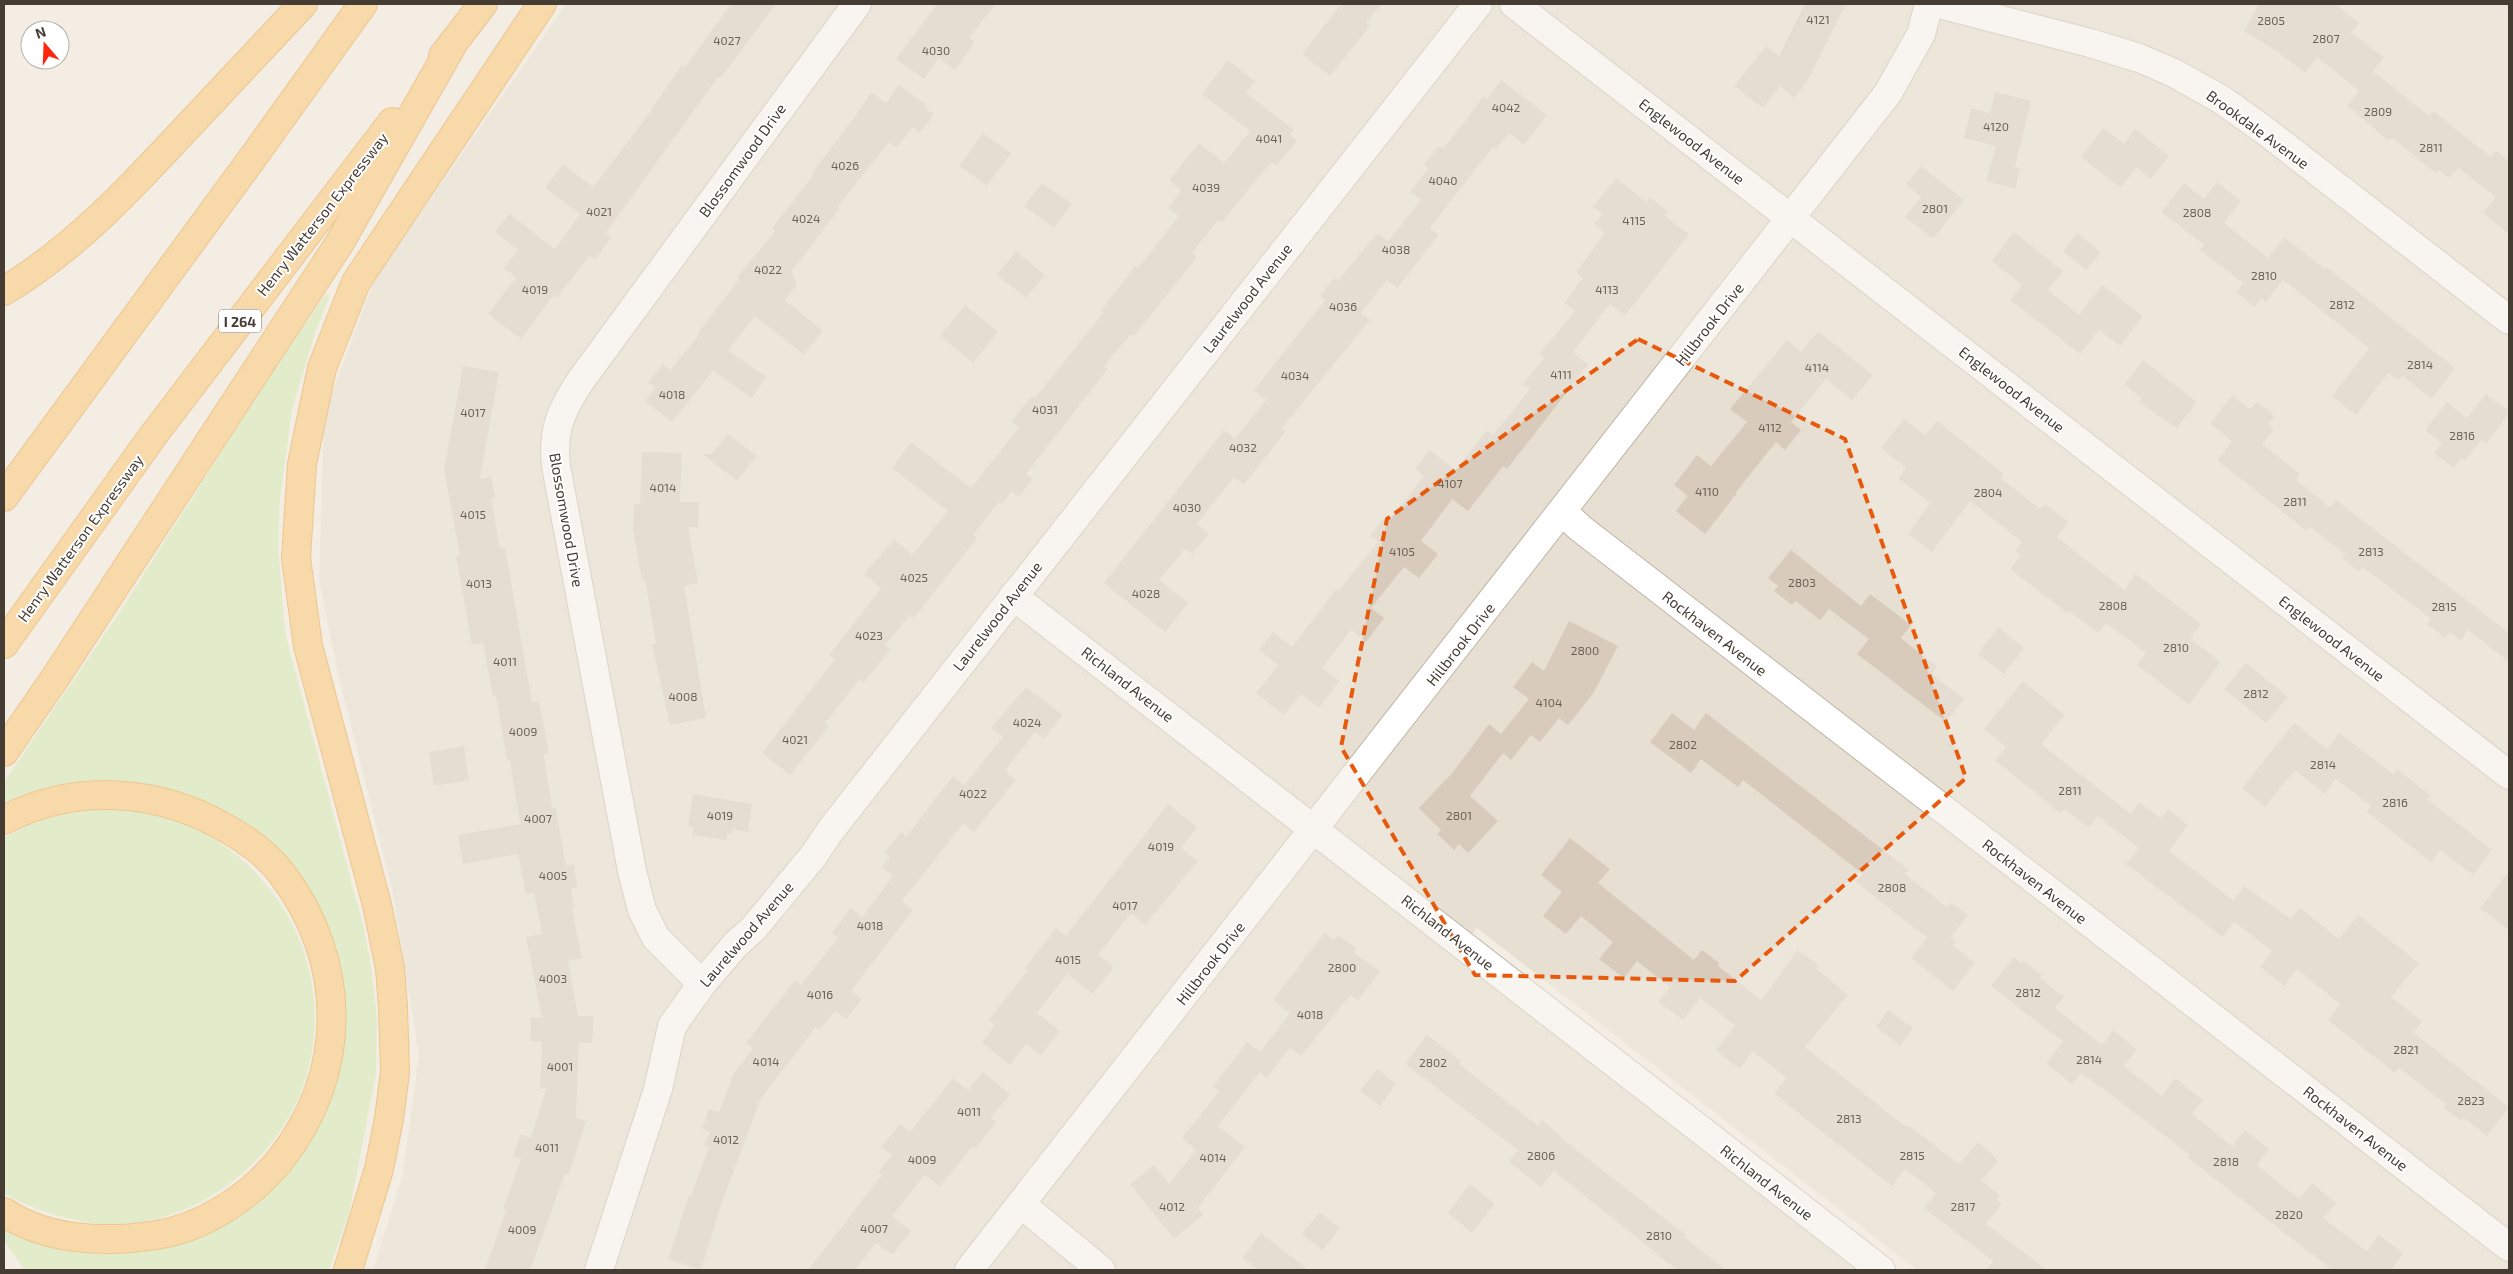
<svg xmlns="http://www.w3.org/2000/svg" width="2513" height="1274" font-family="'Exo 2',sans-serif">
	<style>
		.residential { fill: #e7dfd1 }
		.green { fill: #d1eaaa }
		.building { fill: #d8cbbc }
		.lines { fill: none; stroke-linecap: round; stroke-linejoin: round }
		.minor-casing { stroke: #bfb5a6; stroke-width: 30 }
		.motorway-casing { stroke: #e5962b; stroke-width: 30 }
		.minor { stroke: #fff; stroke-width: 28 }
		.motorway { stroke: #ffc263; stroke-width: 28 }
		.marked { fill: none; stroke: #e8590c; stroke-width: 4; stroke-dasharray: 10 6; stroke-linejoin: round }
		.labels { text-anchor: middle; dominant-baseline: central; stroke-width: 4; stroke-linejoin: round; paint-order: stroke }
		.number-label { font-size: 12px; fill: #6a6055 }
		.shield { fill: #fff; stroke: #7d7770; stroke-width: 1 }
		.shield-label { font-size: 14px; font-weight: bold; fill: #453d33 }
		.street-label { font-size: 15px; fill: #453d33; stroke: #fff }
	</style>
	<rect width="100%" height="100%" fill="#f3ede4"/>
	<path class="residential" d="M566,4h1943v1266h-592l-440,-342 -23,29 405,313h-1486l29,-92 17,-123 -27,-166 -53,-211 -20,-97 5,-166 50,-135z"/>
	<path class="green" d="M326,294l4,2 -14,34 -24,79 -12,89 -2,46 7,89 78,292 8,41 6,53 -1,55 -27,139 -20,57h-304l-21,-29v-11l41,15 29,7 29,2 59,-6 23,-7 89,-57 69,-191 -116,-179c-71,-41 -149,-45 -223,-11v-21l115,-169 166,-261z
		M109,809c20,2 40,3 60,9 102,35 164,138 141,244 -19,89 -108,165 -201,162 -36,-1 -74,-13 -105,-31v-355c33,-19 67,-28 105,-29z"/>
	<path class="building" d="M731,4h45l-56,75 -2,-2 -112,156 5,4 -16,23 -6,-4 -32,42 -4,-2 -32,43 -33,-25 28,-37 -12,-9 14,-18 -23,-18 14,-18 46,35 25,-35 -35,-26 18,-24 30,23 47,-61 42,-61 3,2z
		M937,4h59l-27,34 6,4 -20,28 -16,-12 -15,21 -28,-20z
		M1341,4h40l-15,19 4,3 -40,50 -28,-22z
		M1805,4h41l-38,76 -14,18 -14,-12 -17,22 -29,-22 32,-40 13,10z
		M2259,4h76l24,19 -8,10 33,24 -11,14 56,45 4,-5 58,46 5,-6 13,10v73l-26,-21 13,-16 -38,-29 -9,10 -10,-8 -3,3 -44,-35 -3,3 -42,-35 12,-15 -42,-34 -12,16 -27,-21 -34,-21z
		M1228,60l27,21 -9,12 48,37 -4,5 7,6 -21,25 -5,-4 -50,61 -3,-3 -26,33 5,4 -63,79 -3,-2 -27,32 4,3 -82,105 7,5 -14,18 -7,-6 -10,13 -3,-2 -26,33 4,3 -63,80 -4,-3 -25,30 5,5 -26,32 -4,-3 -35,44 4,3 -39,49 -28,-22 73,-94 -6,-4 52,-67 -17,-14 30,-35 18,16 36,-44 -56,-43 19,-26 60,46 48,-61 -8,-5 21,-27 3,3 69,-86 -3,-2 34,-44 3,2 41,-52 -11,-8 13,-18 -12,-10 30,-37 25,20 26,-32 -48,-37z
		M1501,80l46,35 -23,30 -15,-12 -13,17 -3,-3 -63,81 9,7 -42,53 -10,-8 -26,33 9,7 -88,108 4,3 -42,54 -10,-8 -37,47 12,10 -17,20 -7,-5 -26,31 29,23 -23,29 -61,-49 120,-153 11,9 31,-39 -12,-10 71,-90 -5,-4 14,-18 4,3 39,-48 11,8 33,-41 -11,-8 18,-24 -4,-3 14,-19 5,3 41,-53 3,3z
		M899,85l27,20 -1,3 9,6 -14,19 -8,-6 -15,21 -8,-6 -51,64 2,2 -48,63 5,14 -12,15 38,31 -19,24 -49,-39 -27,34 38,27 -14,21 -39,-27 -41,51 -27,-21 10,-14 -7,-5 15,-18 7,6 29,-35 -2,-1 42,-55 -2,-2 38,-46 -3,-3 41,-53 -2,-1 44,-57 16,-25 15,11z
		M1995,92l36,9 -16,66 5,2 -5,20 -29,-8 10,-35 -32,-8 7,-30 19,5z
		M2103,128l21,16 11,-15 34,27 -18,23 -15,-12 -15,21 -40,-31z
		M983,133l28,20 -24,33 -28,-20z
		M1921,166l43,34 -31,39 -28,-22 16,-20 -15,-13z
		M1616,178l30,24 4,-5 18,15 -3,4 24,18 -64,82 -15,-12 -37,48 15,13 -81,104 -4,-3 -35,45 -16,-12 -31,42 17,13 -19,24 -15,-11 -33,41 13,10 -18,24 -15,-12 -29,38 18,13 -21,27 -18,-14 -17,21 -28,-22 22,-28 -19,-15 14,-18 19,15 44,-58 3,1 39,-48 -8,-6 13,-17 5,4 36,-47 -9,-7 14,-19 27,20 31,-40 6,5 37,-46 -7,-5 21,-26 -5,-4 36,-43 -11,-8 19,-25 -7,-6 29,-39 -11,-9 8,-10 -9,-7z
		M2217,182l24,19 -17,22 44,35 16,-21 41,32 1,-2 129,101 -23,31 -30,-23 -4,4 -10,-7 -32,42 -24,-19 37,-48 -86,-68 -17,22 -5,-4 -6,9 -19,-15 7,-9 -43,-33 4,-5 -43,-33 23,-29 20,16z
		M1042,183l30,21 -18,24 -30,-22z
		M2014,232l49,39 -15,19 31,25 23,-30 41,31 -23,30 -21,-16 -19,24 -70,-54 12,-15 -30,-24z
		M2077,233l24,19 -15,18 -23,-18z
		M1016,251l29,24 -19,23 -29,-23z
		M965,305l33,27 -25,31 -33,-27z
		M1818,331l55,44 -21,25 -26,-21 -35,43 10,8 -16,20 -9,-8 -40,50 1,1 -32,41 -29,-23 12,-15 -14,-11 23,-30 14,11 36,-44 -17,-13 57,-69 14,12z
		M2143,360l54,42 -20,26 -38,-26 3,-4 -18,-13z
		M463,366l36,6 -19,107 11,-2 4,21h-4l9,50 5,-1 27,155 7,-1 10,52 -5,1 8,54h4l10,58 8,-2 3,23 -6,2 3,20h-2l10,49 -14,3 10,55h16l-2,27 -13,-1 -3,76 10,3 -17,54 -4,-1 -35,96h-45l21,-60 -3,-1 18,-50 -8,-2 7,-23 11,4 15,-49h-6l2,-47 -12,-1 1,-24 11,1 -16,-81 16,-3 -8,-42 -8,2 -8,-40 -55,10 -5,-29 62,-11 -10,-64h-3l-11,-64h-3l-10,-53 -11,2 -16,-89 4,-1 -16,-85z
		M2486,394l23,17v2l-23,31 -5,-4 -16,21 -4,-3 -8,10 -19,-15 8,-10 -17,-13 22,-28 20,16z
		M2232,395l18,14 7,-7 18,14 -7,8 6,5 -12,15 38,30 -4,6 34,27 6,-7 173,133v29l-41,-32 -8,11 -10,-9 -5,6 -18,-14 4,-5 -68,-52 -4,5 -17,-14 4,-3 -36,-28 -3,4 -90,-71 15,-19 -22,-17z
		M1904,419l21,16 12,-14 67,53 -3,4 39,31 5,-5 24,18 -12,15 67,53 12,-16 65,50 -11,14 30,24 -31,43 -52,-40 9,-12 -40,-30 -8,10 -29,-22 -1,3 -58,-45 11,-14 -6,-4 7,-9 -52,-41 -38,51 -24,-18 22,-31 -32,-25 8,-10 -25,-20z
		M728,434l29,22 -20,25 -34,-27h8z
		M642,452l40,1 -2,49h19l-1,26 -10,-1 10,56 -14,3 22,132 -36,7 -18,-81h4l-11,-65 -3,1 -9,-49 1,-27h6z
		M1791,550l70,56 9,-12 41,31 -10,13 36,29 -5,7 32,25 -18,23 -89,-68 12,-15 -40,-30 -9,11 -24,-19 -4,4 -18,-14 4,-5 -10,-8z
		M1569,621l49,25 -24,46 -26,33 -9,-7 -19,24 -9,-7 -20,25 -8,-7 -33,43 28,25 -30,32 -9,-9 -5,6 -17,-16 4,-4 -22,-22 34,-36 36,-48 12,10 28,-35 -16,-12 19,-25 12,9z
		M1998,627l26,21 -20,26 -26,-20z
		M2246,663l42,34 -22,26 -42,-34z
		M2023,681l42,34 -24,29 90,70 8,-12 22,16 7,-9 20,16 -19,26 64,49 11,-14 47,33 9,-11 39,31 19,-24 61,48 -28,34 31,24 -8,12 95,74 -22,29 -23,-18 -3,3 -18,-13 3,-4 -47,-36 -4,5 -67,-53 12,-16 -43,-35 -13,17 -24,-19 12,-16 -38,-29 -11,15 -97,-73 13,-16 -42,-32 -8,12 -25,-19 -4,4 -65,-53 11,-13 -22,-18z
		M1026,687l37,28 -19,24 -9,-7 -30,39 11,9 -42,52 -11,-8 -61,77 11,9 -62,81 11,8 -16,20 -11,-8 -16,19 -3,-3 -55,71 -40,107 -20,65 -33,-11 21,-64h2l18,-48 -5,-1 6,-14 -8,-3 7,-20 10,3 14,-37 20,-27 -7,-5 49,-63 6,5 37,-47 -6,-5 19,-25 11,9 31,-41 -11,-9 8,-10 -5,-5 16,-20 5,5 47,-61 11,9 39,-48 -12,-9z
		M1672,713l22,17 12,-17 203,157 -4,4 42,33 4,-5 17,13 -17,22 5,4 -3,5 22,17 -22,28 -42,-33 16,-20 -71,-56 7,-8 -120,-94 -5,7 -37,-28 -10,14 -41,-31z
		M2294,723l33,26 12,-16 54,41 4,-5 33,26 -3,4 65,51 -19,25 -33,-25 -9,12 -64,-50 4,-6 -35,-27 -11,15 -30,-24 -30,37 -23,-19z
		M464,746l5,34 -35,6 -5,-34z
		M693,794l59,10 -4,28 -15,-3 -1,5 -5,-1 -1,7 -34,-5 2,-8 -6,-1z
		M1168,804l29,23 -16,21 17,13 -53,64 -14,-12 -33,42 16,12 -21,27 -26,-20 -30,39 23,18 -19,24 -15,-11 -16,21 -28,-22 13,-18 -6,-5 38,-49 -3,-2 32,-41 10,8z
		M1570,838l40,31 -12,14 96,77 8,-10 17,13 -1,3 43,34 9,-11 27,-39 21,14 -2,4 32,27 -43,52 101,80 2,-2 51,39 19,-22 15,13 5,6 -17,20 19,14 -3,5 5,4 -16,20 61,46h-61l7,-9 -69,-53 12,-15 -31,-24 -13,17 -85,-66 -33,-27 12,-15 -33,-27 -13,18 -24,-19 19,-25 -35,-27 -17,22 -25,-18 12,-15 -33,-26 -13,17 -25,-19 14,-17 -32,-26 -15,18 -23,-18 19,-24 -21,-17z
		M2509,871v59l-29,-22z
		M1324,933l10,7 4,-5 19,13 -3,5 26,18 -22,30 -8,-6 -49,61 -11,-8 -23,30 -7,-6 -42,54 27,21 -47,61 5,7 -29,24 -44,-55 24,-19 15,19 27,-34 -14,-12 37,-47 -6,-5 34,-44 13,10 30,-39 -17,-13z
		M2014,957l8,7 1,-3 19,14 -2,3 24,19 -9,11 47,37 11,-15 24,20 -13,16 38,30 13,-18 28,22 -11,14 40,32 13,-16 24,19 -12,16 42,34 13,-16 24,20 -13,15 44,33 12,-16 24,18 -12,17h-59l-144,-112 2,-3 -90,-69 -1,1 -18,-14 -9,11 -23,-18 -3,-3 17,-21 -72,-56z
		M1888,1010l25,18 -13,18 -24,-19z
		M1427,1035l34,26 -2,3 79,62 4,-6 20,17 -1,1 125,97 -2,2 42,33h-49l-123,-99 -13,16 -32,-25 9,-12 -113,-86z
		M1377,1069l19,15 -16,22 -20,-15z
		M983,1072l27,22 -19,24 5,4 -21,27 -3,-2 -32,40 -15,-12 -33,41 19,15 -19,24 -16,-12 -21,27h-47l74,-95 -4,-3 14,-17 -11,-8 19,-23 10,8 43,-54 15,12z
		M1470,1184l25,20 -23,29 -24,-20z
		M1319,1212l21,16 -17,22 -21,-16z
		M1261,1233l47,37h-50l-16,-12z"/>
	<g class="lines">
		<g class="minor-casing">
			<path id="minor" d="M1514,4l995,771
				M1939,4l151,39 49,15 35,15 48,27 42,30 245,190
				M1563,512l17,16 929,719
				M1013,596l868,674
				M702,984l-46,-46 -14,-28 -10,-39 -76,-405c-4,-36 5,-56 25,-86l276,-376
				M1021,1204l80,66
				M599,1270l59,-181 14,-63 30,-42 34,-40 17,-15 61,-74 16,-24 648,-827
				M969,1270l919,-1177 33,-59 8,-30"/>
		</g>
		<g class="motorway-casing">
			<path id="motorway" d="M443,56l40,-52
				M4,291c68,-41 121,-97 175,-155 41,-44 83,-88 124,-132
				M4,497l255,-348 104,-145
				M4,644l148,-207 240,-315
				M4,752l53,-77 282,-431 115,-202
				M4,820c72,-37 155,-32 225,10 19,11 39,25 53,44 66,88 67,199 -2,286 -30,37 -77,68 -124,75 -50,8 -109,6 -152,-23
				M348,1270l31,-101 10,-50 6,-47 -2,-65 -3,-39 -13,-63 -69,-259 -12,-88 6,-94 20,-96 34,-86 186,-278"/>
		</g>
		<use href="#minor" class="minor"/>
		<use href="#motorway" class="motorway"/>
	</g>
	<path d="M0 0H2513V1274H0ZM1638,339l207,100 121,339 -231,203 -260,-6 -134,-228 46,-228z" fill="#f3ede4" fill-opacity=".55" fill-rule="evenodd"/>
	<path class="marked" d="M1638,339l207,100 121,339 -231,203 -260,-6 -134,-228 46,-228z"/>
	<g class="labels">
		<g class="number-label">
			<text x="1818" y="19">4121</text>
			<text x="2271" y="20">2805</text>
			<text x="2326" y="38">2807</text>
			<text x="727" y="40">4027</text>
			<text x="936" y="50">4030</text>
			<text x="1506" y="107">4042</text>
			<text x="2378" y="111">2809</text>
			<text x="1996" y="126">4120</text>
			<text x="1269" y="138">4041</text>
			<text x="2431" y="147">2811</text>
			<text x="845" y="165">4026</text>
			<text x="1443" y="180">4040</text>
			<text x="1206" y="187">4039</text>
			<text x="1935" y="208">2801</text>
			<text x="599" y="211">4021</text>
			<text x="2197" y="212">2808</text>
			<text x="806" y="218">4024</text>
			<text x="1634" y="220">4115</text>
			<text x="1396" y="249">4038</text>
			<text x="768" y="269">4022</text>
			<text x="2264" y="275">2810</text>
			<text x="535" y="289">4019</text>
			<text x="1607" y="289">4113</text>
			<text x="2342" y="304">2812</text>
			<text x="1343" y="306">4036</text>
			<text x="2420" y="364">2814</text>
			<text x="1817" y="367">4114</text>
			<text x="1561" y="374">4111</text>
			<text x="1295" y="375">4034</text>
			<text x="672" y="394">4018</text>
			<text x="1045" y="409">4031</text>
			<text x="473" y="412">4017</text>
			<text x="1770" y="427">4112</text>
			<text x="2462" y="435">2816</text>
			<text x="1243" y="447">4032</text>
			<text x="1450" y="483">4107</text>
			<text x="663" y="487">4014</text>
			<text x="1707" y="491">4110</text>
			<text x="1988" y="492">2804</text>
			<text x="2295" y="501">2811</text>
			<text x="1187" y="507">4030</text>
			<text x="473" y="514">4015</text>
			<text x="1402" y="551">4105</text>
			<text x="2371" y="551">2813</text>
			<text x="914" y="577">4025</text>
			<text x="1802" y="582">2803</text>
			<text x="479" y="583">4013</text>
			<text x="1146" y="593">4028</text>
			<text x="2113" y="605">2808</text>
			<text x="2444" y="606">2815</text>
			<text x="869" y="635">4023</text>
			<text x="2176" y="647">2810</text>
			<text x="1585" y="650">2800</text>
			<text x="505" y="661">4011</text>
			<text x="2256" y="693">2812</text>
			<text x="683" y="696">4008</text>
			<text x="1549" y="702">4104</text>
			<text x="1027" y="722">4024</text>
			<text x="523" y="731">4009</text>
			<text x="795" y="739">4021</text>
			<text x="1683" y="744">2802</text>
			<text x="2323" y="764">2814</text>
			<text x="2070" y="790">2811</text>
			<text x="973" y="793">4022</text>
			<text x="2395" y="802">2816</text>
			<text x="720" y="815">4019</text>
			<text x="1459" y="815">2801</text>
			<text x="538" y="818">4007</text>
			<text x="1161" y="846">4019</text>
			<text x="553" y="875">4005</text>
			<text x="1892" y="887">2808</text>
			<text x="1125" y="905">4017</text>
			<text x="870" y="925">4018</text>
			<text x="1068" y="959">4015</text>
			<text x="1342" y="967">2800</text>
			<text x="553" y="978">4003</text>
			<text x="2028" y="992">2812</text>
			<text x="820" y="994">4016</text>
			<text x="1310" y="1014">4018</text>
			<text x="2406" y="1049">2821</text>
			<text x="2089" y="1059">2814</text>
			<text x="766" y="1061">4014</text>
			<text x="1433" y="1062">2802</text>
			<text x="560" y="1066">4001</text>
			<text x="2471" y="1100">2823</text>
			<text x="969" y="1111">4011</text>
			<text x="1849" y="1118">2813</text>
			<text x="726" y="1139">4012</text>
			<text x="547" y="1147">4011</text>
			<text x="1541" y="1155">2806</text>
			<text x="1912" y="1155">2815</text>
			<text x="1213" y="1157">4014</text>
			<text x="922" y="1159">4009</text>
			<text x="2226" y="1161">2818</text>
			<text x="1172" y="1206">4012</text>
			<text x="1963" y="1206">2817</text>
			<text x="2289" y="1214">2820</text>
			<text x="874" y="1228">4007</text>
			<text x="522" y="1229">4009</text>
			<text x="1659" y="1235">2810</text>
		</g>
		<rect class="shield" x="219" y="309.5" width="42" height="23" rx="4"/>
		<g class="shield-label">
			<text x="240" y="321">I 264</text>
		</g>
		<g class="street-label">
			<text transform="translate(2258 129) rotate(36)">Brookdale Avenue</text>
			<text transform="translate(1692 141) rotate(38)">Englewood Avenue</text>
			<text transform="translate(742 160) rotate(-54)">Blossomwood Drive</text>
			<text transform="translate(322 214) rotate(-52)">Henry Watterson Expressway</text>
			<text transform="translate(1247 298) rotate(-52)">Laurelwood Avenue</text>
			<text transform="translate(1709 324) rotate(-52)">Hillbrook Drive</text>
			<text transform="translate(2012 389) rotate(38)">Englewood Avenue</text>
			<text transform="translate(567 520) rotate(80)">Blossomwood Drive</text>
			<text transform="translate(80 538) rotate(-54)">Henry Watterson Expressway</text>
			<text transform="translate(997 616) rotate(-52)">Laurelwood Avenue</text>
			<text transform="translate(1715 633) rotate(38)">Rockhaven Avenue</text>
			<text transform="translate(2332 638) rotate(38)">Englewood Avenue</text>
			<text transform="translate(1460 644) rotate(-52)">Hillbrook Drive</text>
			<text transform="translate(1128 684) rotate(38)">Richland Avenue</text>
			<text transform="translate(2035 881) rotate(38)">Rockhaven Avenue</text>
			<text transform="translate(1448 932) rotate(38)">Richland Avenue</text>
			<text transform="translate(746 934) rotate(-49)">Laurelwood Avenue</text>
			<text transform="translate(1210 963) rotate(-52)">Hillbrook Drive</text>
			<text transform="translate(2356 1128) rotate(38)">Rockhaven Avenue</text>
			<text transform="translate(1767 1182) rotate(38)">Richland Avenue</text>
		</g>
	</g>
	<rect width="2513" height="1274" fill="none" stroke="#453d33" stroke-width="10"/>
	<g transform="translate(45 45) rotate(341)"><circle r="24" fill="#ffffff" stroke="#b5b1ad"/>
	<path d="M0-4L9 19L0 12L-9 19Z" fill="#ff250f"/>
	<text y="-8" font-size="14" font-weight="bold" text-anchor="middle" fill="#453d33">N</text>
	</g>
</svg>
